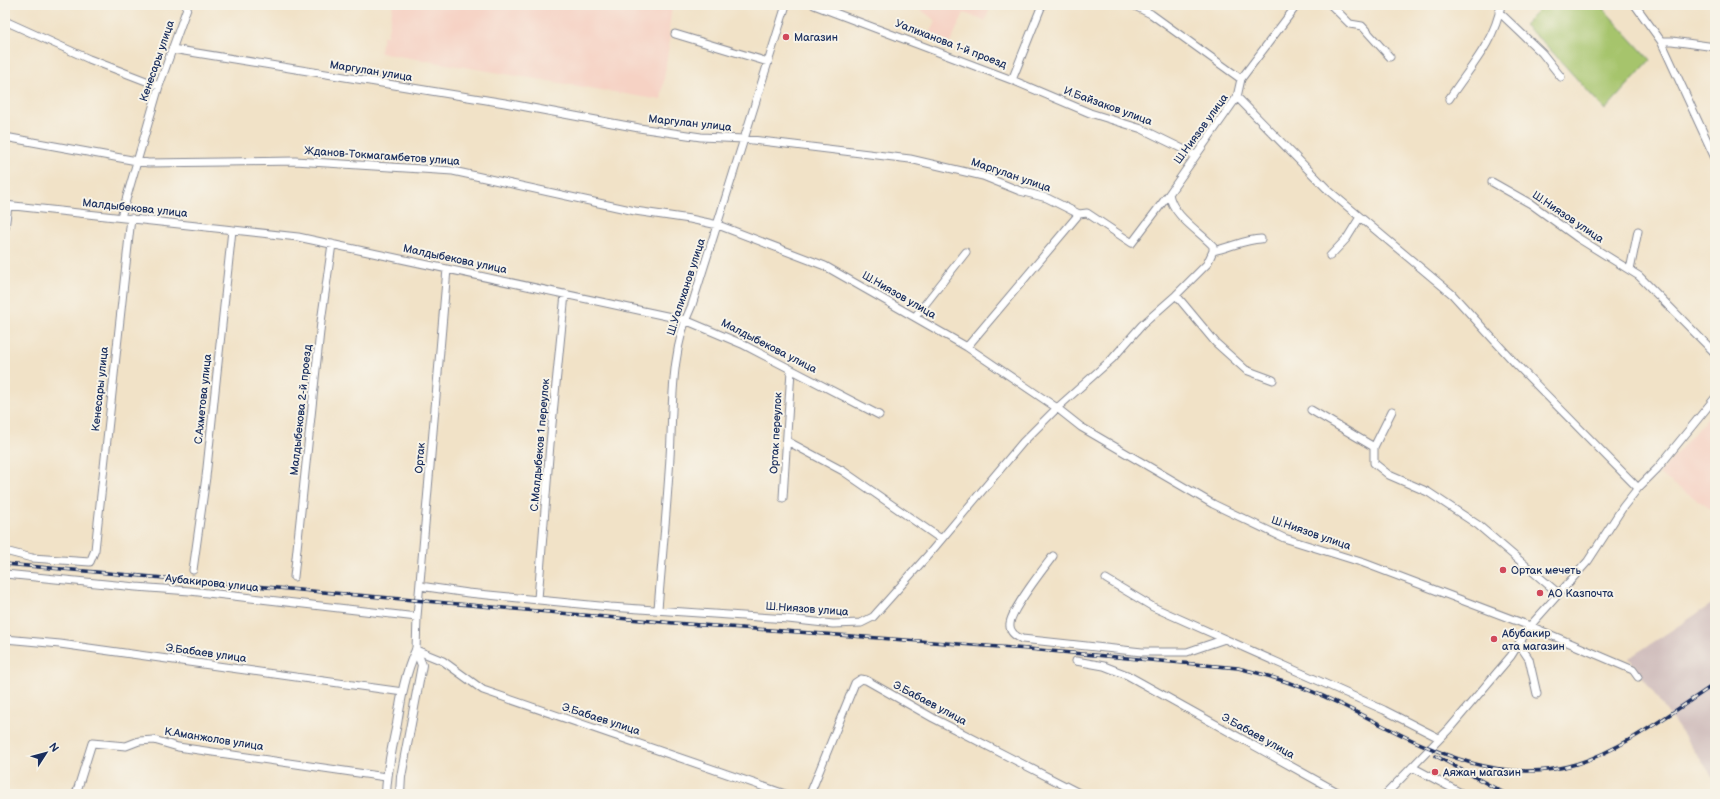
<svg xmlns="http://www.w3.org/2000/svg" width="1720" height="799" font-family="'Balsamiq Sans',sans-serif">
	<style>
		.built { fill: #f6d2c4 }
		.industrial { fill: #d1bfbe }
		.green { fill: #a6c46c; stroke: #607a65 }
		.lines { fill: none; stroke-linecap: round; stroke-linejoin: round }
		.minor-casing { stroke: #868892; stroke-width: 9 }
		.tertiary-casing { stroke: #868892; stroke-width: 10 }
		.minor { stroke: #fff; stroke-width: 7 }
		.tertiary { stroke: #fff; stroke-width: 8 }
		.rail-casing { stroke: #1b2f5e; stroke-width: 3.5 }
		.rail { stroke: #f7f3e8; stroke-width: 2; stroke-dasharray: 6; stroke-linecap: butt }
		.poi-dot { fill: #d1495b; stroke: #f7f3e8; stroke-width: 1.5 }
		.labels { text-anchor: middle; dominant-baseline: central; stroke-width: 4; stroke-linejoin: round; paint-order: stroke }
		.poi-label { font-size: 11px; fill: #1b2f5e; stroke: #f7f3e8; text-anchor: start }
		.street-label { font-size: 11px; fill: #1b2f5e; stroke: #f7f3e8 }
	</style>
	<rect width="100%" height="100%" fill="#f7f3e8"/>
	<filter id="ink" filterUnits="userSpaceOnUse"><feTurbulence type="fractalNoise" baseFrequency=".025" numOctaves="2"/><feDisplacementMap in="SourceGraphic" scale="8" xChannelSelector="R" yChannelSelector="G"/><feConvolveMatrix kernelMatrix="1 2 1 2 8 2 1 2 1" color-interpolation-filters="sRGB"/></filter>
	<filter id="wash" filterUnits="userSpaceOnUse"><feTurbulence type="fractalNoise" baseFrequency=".012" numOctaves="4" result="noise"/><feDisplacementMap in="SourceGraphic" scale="16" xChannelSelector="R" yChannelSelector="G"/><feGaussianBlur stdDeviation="0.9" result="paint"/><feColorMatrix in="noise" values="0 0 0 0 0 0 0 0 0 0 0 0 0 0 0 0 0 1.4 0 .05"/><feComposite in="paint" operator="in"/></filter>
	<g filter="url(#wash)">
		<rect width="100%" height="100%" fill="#f1e2c7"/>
		<path class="built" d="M393,5h279l-3,24 1,9 -9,62 -281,-47 3,-17h4z
			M914,5h76l1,1 -6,15 -21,-8 -16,34 -20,-8 8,-18z
			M1715,409v103l-56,-38z"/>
		<path class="industrial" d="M1715,602v178l-86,-122z"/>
		<path class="green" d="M1544,5h56l50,55 -45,50 -59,-65 -22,-20z"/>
	</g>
	<g filter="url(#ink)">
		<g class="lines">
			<g class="minor-casing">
				<path id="minor" d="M814,5l198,75 78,33 52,16 53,26
					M1133,5l18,9 90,65
					M1331,5l19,19 12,2 28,31
					M1635,5l26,36 54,117
					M1499,12l43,41 19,24
					M5,21l84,38 70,27
					M675,34l93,28
					M1661,41h11l43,6
					M172,49l333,54 134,25 62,9 43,2 166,20 73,17 37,15 27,7 32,16 8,-1 45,30 37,-49
					M1012,80l30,-75
					M1237,97l4,-18 56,-74
					M1449,99c21,-32 45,-56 52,-94
					M5,137l143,26 147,-2 158,10 182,40 55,8 28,6 107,41 142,81 90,61 -34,34 -94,112 -56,63 -12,6 -28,1 -45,-5 -178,-12 -142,-14 -48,-7
					M1492,182l39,22 47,34 61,38 76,77
					M5,205l293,32 387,83 57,24 137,71
					M121,217l38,-131 29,-81
					M5,228l3,-22
					M1213,251c15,-3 33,-12 48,-12
					M1330,256l17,-18 13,-21
					M447,269l-30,348 -1,33 27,11 40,29 302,104
					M1630,270l8,-39
					M1176,295l40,48 30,27 27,10
					M915,317l51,-65
					M967,347l112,-133
					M1311,410l63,37v16l15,12 39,17 50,33 80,68
					M787,441l56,30 98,68
					M1374,447l18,-36
					M783,498l8,-128
					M5,551l27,7 58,4 5,-12 36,-332
					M1053,556c-9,12 -43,55 -43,68 -1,8 5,12 12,15l120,13h45l38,-13
					M193,570l13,-93 26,-247
					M5,574l131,13 54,4 227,26
					M294,577l27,-255 11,-78
					M1106,579l47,28 231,103 55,28
					M538,599l12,-155 15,-150
					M658,609c4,-50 9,-101 12,-152 3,-49 0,-107 22,-152l94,-300
					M5,639l55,5 343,48
					M1519,644l10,15 8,35
					M1076,661l28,5 23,9 214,119
					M1638,677l-5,-7 -103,-44 -166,-63 -80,-25 -71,-34 -132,-77 -24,-19 55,-49 30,-34 34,-30 31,-31 6,-13v-5c-15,-16 -40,-30 -44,-52l68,-97 92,94 123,103 62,68 124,126
					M1412,767l51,27
					M76,794l16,-51 34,3 13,-5 15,-1 24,7 208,30
					M810,794l45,-111 6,-4 5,1 67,38 148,76
					M1386,794l63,-65 62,-73 19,-30 58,-65 35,-54 15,-19 19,-19 58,-71"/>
			</g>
			<g class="tertiary-casing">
				<path id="tertiary" d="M386,794c1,-24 6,-47 11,-70 4,-25 8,-51 19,-74
					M400,794l1,-17 21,-112 -6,-15"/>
			</g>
			<use href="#minor" class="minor"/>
			<use href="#tertiary" class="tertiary"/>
			<g class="rail-casing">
				<path id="rail" d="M5,564l669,59 354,26 210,19c34,8 70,20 102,36 74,36 150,86 236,60 47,-14 98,-53 139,-80
					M1436,756l70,38"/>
			</g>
			<use href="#rail" class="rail"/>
		</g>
	</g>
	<g class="poi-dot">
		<circle cx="786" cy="37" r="4"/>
		<circle cx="1503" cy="570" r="4"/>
		<circle cx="1540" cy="593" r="4"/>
		<circle cx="1494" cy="639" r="4"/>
		<circle cx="1435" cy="772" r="4"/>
	</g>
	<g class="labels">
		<g class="poi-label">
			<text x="794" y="37">Магазин</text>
			<text x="1511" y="570">Ортак мечеть</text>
			<text x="1548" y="593">АО Казпочта</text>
			<text x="1502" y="633">Абубакир<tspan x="1502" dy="13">ата магазин</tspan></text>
			<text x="1443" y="772">Аяжан магазин</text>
		</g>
		<g class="street-label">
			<text transform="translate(951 44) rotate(21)">Уалиханова 1-й проезд</text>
			<text transform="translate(157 61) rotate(-71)">Кенесары улица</text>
			<text transform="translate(371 71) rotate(9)">Маргулан улица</text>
			<text transform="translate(1108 106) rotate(20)">И.Байзаков улица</text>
			<text transform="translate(690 123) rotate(6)">Маргулан улица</text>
			<text transform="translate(1201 129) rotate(-54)">Ш.Ниязов улица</text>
			<text transform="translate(382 156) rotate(4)">Жданов-Токмагамбетов улица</text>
			<text transform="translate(1011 175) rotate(19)">Маргулан улица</text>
			<text transform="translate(135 208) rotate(6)">Малдыбекова улица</text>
			<text transform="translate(1568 217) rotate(34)">Ш.Ниязов улица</text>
			<text transform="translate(455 259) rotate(12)">Малдыбекова улица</text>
			<text transform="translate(686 287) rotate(-72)">Ш.Уалиханов улица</text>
			<text transform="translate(899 295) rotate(30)">Ш.Ниязов улица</text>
			<text transform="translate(769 346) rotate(27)">Малдыбекова улица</text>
			<text transform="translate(100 389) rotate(-84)">Кенесары улица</text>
			<text transform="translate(203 399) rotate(-84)">С.Ахметова улица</text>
			<text transform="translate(301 410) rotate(-84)">Малдыбекова 2-й проезд</text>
			<text transform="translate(776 433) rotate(-87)">Ортак переулок</text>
			<text transform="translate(540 445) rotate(-85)">С.Малдыбеков 1 переулок</text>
			<text transform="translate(420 458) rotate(-85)">Ортак</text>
			<text transform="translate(1311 533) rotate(19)">Ш.Ниязов улица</text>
			<text transform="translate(212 583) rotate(6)">Аубакирова улица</text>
			<text transform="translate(807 609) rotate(4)">Ш.Ниязов улица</text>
			<text transform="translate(206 653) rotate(8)">Э.Бабаев улица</text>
			<text transform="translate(930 703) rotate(28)">Э.Бабаев улица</text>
			<text transform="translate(601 719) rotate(18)">Э.Бабаев улица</text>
			<text transform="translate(1258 736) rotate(29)">Э.Бабаев улица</text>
			<text transform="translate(214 739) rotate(9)">К.Аманжолов улица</text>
		</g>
	</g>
	<rect width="1720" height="799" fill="none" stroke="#f7f3e8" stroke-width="20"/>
	<g transform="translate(46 753) rotate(54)" stroke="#f7f3e8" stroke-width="3" paint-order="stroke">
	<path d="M0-3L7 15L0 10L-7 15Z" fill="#1b2f5e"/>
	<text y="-6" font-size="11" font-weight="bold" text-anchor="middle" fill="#1b2f5e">N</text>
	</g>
</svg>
